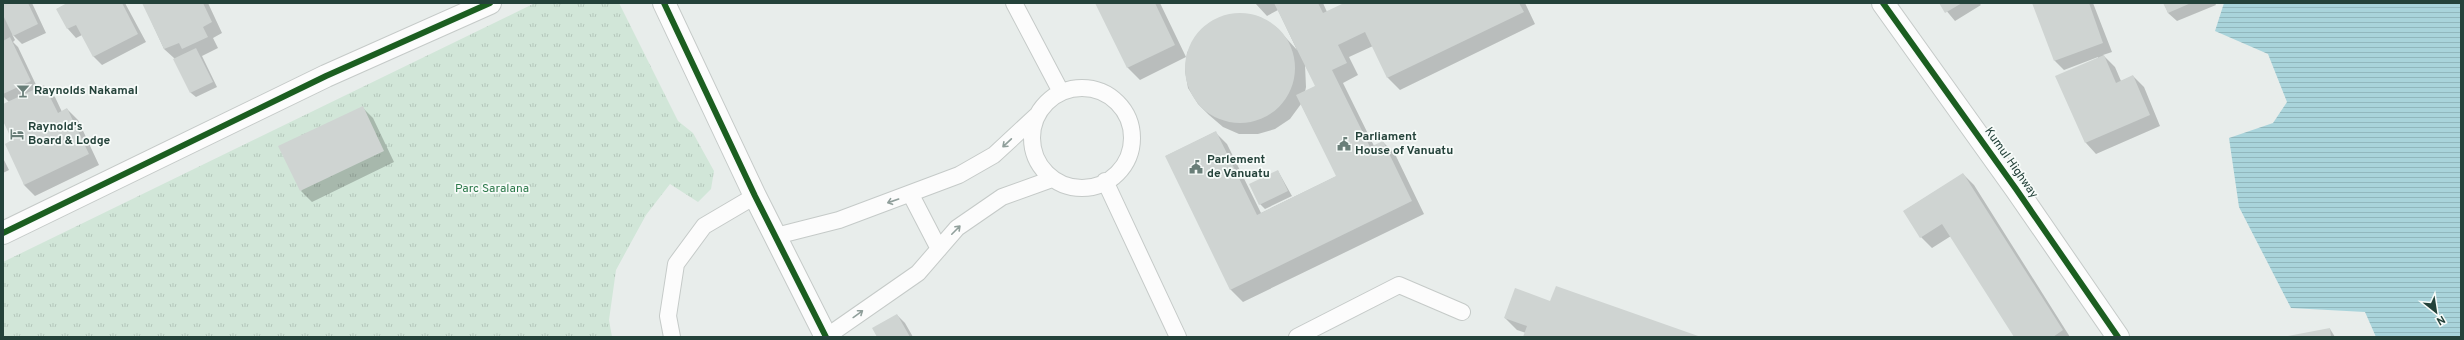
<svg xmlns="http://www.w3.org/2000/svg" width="2464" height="340" font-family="Overpass,sans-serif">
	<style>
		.grass { fill: url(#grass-tufts) }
		.water { fill: url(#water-rules) }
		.shadow { fill: #0003; fill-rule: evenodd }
		.building { fill: #cfd4d2 }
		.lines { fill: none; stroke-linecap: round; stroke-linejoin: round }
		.service-casing { stroke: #c5cac8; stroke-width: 18 }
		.minor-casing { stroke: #c5cac8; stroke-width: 24 }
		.tertiary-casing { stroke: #c5cac8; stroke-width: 24 }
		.service { stroke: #fcfcfc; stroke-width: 16 }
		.minor { stroke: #fcfcfc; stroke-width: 22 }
		.tertiary { stroke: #fcfcfc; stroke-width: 22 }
		.cycleway-casing { stroke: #f7fbf9; stroke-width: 8 }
		.cycleway { stroke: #1b5e20; stroke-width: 6 }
		.oneway { stroke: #909f9b }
		.labels { text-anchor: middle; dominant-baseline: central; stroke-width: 3.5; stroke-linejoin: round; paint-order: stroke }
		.poi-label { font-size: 12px; font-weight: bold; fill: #24423a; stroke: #f7fbf9; text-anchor: start }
		.street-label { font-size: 12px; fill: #24423a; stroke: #f7fbf9 }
		.park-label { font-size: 12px; fill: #2d7a4b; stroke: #f7fbf9 }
	</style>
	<defs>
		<pattern id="grass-tufts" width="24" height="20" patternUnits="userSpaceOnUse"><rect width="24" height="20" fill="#d1e6d8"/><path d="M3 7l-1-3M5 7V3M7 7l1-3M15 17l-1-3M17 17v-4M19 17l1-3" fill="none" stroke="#b3c6ba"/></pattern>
		<pattern id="water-rules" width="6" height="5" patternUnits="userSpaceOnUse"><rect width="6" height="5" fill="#a9d4db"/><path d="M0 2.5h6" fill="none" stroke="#91b7bd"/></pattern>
	</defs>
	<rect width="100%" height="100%" fill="#e8edeb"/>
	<path class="grass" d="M535,3h84l59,118 15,12 21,38 -3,18 -13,13 -28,-18 -24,31 -30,55 -7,50 3,17h-609v-75z"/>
	<path class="water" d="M2224,3h237v334h-85l-11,-25 -74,-4 -52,-101 -10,-69 44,-15 14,-21 -19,-48 -53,-23z"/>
	<path class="shadow" d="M3,3h29l14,30 -24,11 -10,-10 3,6 -2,2 5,5 20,42 6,-3 11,11 7,15 5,-3 11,11 21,45 -64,31 -11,-11 -11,-45 -10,-21v-14l6,-3 -6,-6z
		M69,3h56l21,39 -44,23 -8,-8 -12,-22 -6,3 -8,-9 -11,-20z
		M143,3h65l14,30 -9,5 5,10 -16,8 15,31 -21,10 -5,-4 -17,-35 -10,-9z
		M1096,3h64l26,54 -46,23 -12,-12z
		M1255,3h68l4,9 20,-9h178l10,21 -135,66 -12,-12 -15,-32 -24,11 9,18 -15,8 31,63 9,-4 12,12 29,60 -181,88 -12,-12 -65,-134 49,-24 12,12 34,69 76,-37 -36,-72 -11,15 -15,10 -17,5h-19l-16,-7 -14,-12 -11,-11 -10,-16 -3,-17 2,-18 9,-17 12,-12 17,-8 17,-2 18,3 16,10 21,23 -19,-40 -11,6zM1305,65l11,21 -11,6 1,-5z
		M1940,3h39l2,2 -26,16z
		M2033,3h60l19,49 -9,3 12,12 6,14 12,-5 11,11 16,39 -64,28 -10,-11 12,-86 -34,13 -9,-9z
		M2164,3h51l1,2 -39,16 -9,-8z
		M362,107l11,11 21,44 -82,40 -11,-11z
		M3,158l6,12 -6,3z
		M1278,171l14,25 -27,13 -5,-5z
		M1963,174l11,11 96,152h-55l-64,-101 -19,12 -11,-11 -17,-26z
		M1551,302l148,35h-175l2,-4 -9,-3 -12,-12z
		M897,315l8,8 8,14h-35z
		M2330,329l5,8h-45z"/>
	<path class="building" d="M3,3h25l10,21 -25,12 -10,-21z
		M67,3h55l16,31 -45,23 -17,-32 -9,4 -11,-20z
		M142,3h61l9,19 -9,5 5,10 -26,12 -3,-6 -15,6z
		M1095,3h60l20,42 -48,23z
		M1274,3h44l5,10 21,-10h175l5,9 -137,66 -22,-46 -27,13 9,18 -15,7 38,77 13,-6 29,60 -182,89 -65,-134 51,-25 41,84 79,-39 -40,-81 19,-9z
		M1939,3h23l-17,10z
		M2032,3h57l14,40 -49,18z
		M2163,3h28l-23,10z
		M1185 68a55 55 0 1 1 110 0a55 55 0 1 1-110 0Z
		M10,37l21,44 -28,13v-53z
		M196,48l17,34 -23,11 -17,-34z
		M2104,55l12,28 17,-8 17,40 -65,28 -30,-67z
		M44,85l14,28 9,-5 22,46 -65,31 -19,-41 7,-4 -9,-19v-17z
		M363,106l21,45 -84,40 -22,-45z
		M1278,170l10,21 -29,14 -10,-21z
		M1963,173l100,157 -10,7h-39l-72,-113 -22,14 -17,-27z
		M1556,286l145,51h-178l4,-11 -23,-8 11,-30 35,13z
		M897,314l13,23h-33l-5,-9z
		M2330,328l1,9h-43v-1z"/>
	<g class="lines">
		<g class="service-casing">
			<path id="service" d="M1014,3l47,89
				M1032 138a50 50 0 1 1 100 0a50 50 0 1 1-100 0Z
				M1105,181l73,156
				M911,195l28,54
				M776,236l63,-16 120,-45 35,-20 42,-39
				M672,337l-4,-21 8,-52 28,-38 51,-30
				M826,337l92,-64 39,-45 45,-31 50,-18
				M1297,337l102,-52 63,27"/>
		</g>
		<g class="minor-casing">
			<path id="minor" d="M3,233l323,-157 164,-73"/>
		</g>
		<g class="tertiary-casing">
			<path id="tertiary" d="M664,3l91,193 71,141
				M1883,3l133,186 102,148"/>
		</g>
		<use href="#service" class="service"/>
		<use href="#minor" class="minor"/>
		<use href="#tertiary" class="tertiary"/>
		<g class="cycleway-casing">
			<path id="cycleway" d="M664,3l91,193 71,141
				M1883,3l133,186 102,148
				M3,233l323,-157 164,-73"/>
		</g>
		<use href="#cycleway" class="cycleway"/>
	</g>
	<defs><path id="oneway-shaft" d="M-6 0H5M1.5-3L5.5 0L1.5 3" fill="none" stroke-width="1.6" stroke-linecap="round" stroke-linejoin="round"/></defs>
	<g class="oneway">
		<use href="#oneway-shaft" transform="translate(1007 143) rotate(137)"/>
		<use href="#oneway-shaft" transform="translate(893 201) rotate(161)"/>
		<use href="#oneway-shaft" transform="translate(956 230) rotate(-45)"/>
		<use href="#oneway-shaft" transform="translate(858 314) rotate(-36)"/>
	</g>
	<defs>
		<g id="bar-bare" transform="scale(1.08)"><path d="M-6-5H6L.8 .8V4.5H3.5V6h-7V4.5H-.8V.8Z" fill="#697e78" stroke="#f7fbf9" stroke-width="2.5" paint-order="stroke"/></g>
		<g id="hotel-bare" transform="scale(1.08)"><path d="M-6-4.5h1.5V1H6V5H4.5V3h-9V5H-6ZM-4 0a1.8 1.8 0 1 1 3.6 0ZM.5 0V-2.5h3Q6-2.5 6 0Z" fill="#697e78" stroke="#f7fbf9" stroke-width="2.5" paint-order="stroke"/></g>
		<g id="civic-bare" transform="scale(1.08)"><path d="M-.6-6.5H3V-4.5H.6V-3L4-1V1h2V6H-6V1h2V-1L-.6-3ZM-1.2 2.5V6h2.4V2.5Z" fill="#697e78" stroke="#f7fbf9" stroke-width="2.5" paint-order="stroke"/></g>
	</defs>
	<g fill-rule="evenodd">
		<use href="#bar-bare" x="23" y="91"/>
		<use href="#hotel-bare" x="17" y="134"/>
		<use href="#civic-bare" x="1344" y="144"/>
		<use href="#civic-bare" x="1196" y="167"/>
	</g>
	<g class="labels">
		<g class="poi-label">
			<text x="34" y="91">Raynolds Nakamal</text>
			<text x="28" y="127">Raynold's<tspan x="28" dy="14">Board &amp; Lodge</tspan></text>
			<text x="1355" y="137">Parliament<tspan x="1355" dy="14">House of Vanuatu</tspan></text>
			<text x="1207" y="160">Parlement<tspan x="1207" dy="14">de Vanuatu</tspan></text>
		</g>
		<g class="street-label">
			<text transform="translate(2011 163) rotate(55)">Kumul Highway</text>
		</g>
		<g class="park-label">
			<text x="492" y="189">Parc Saralana</text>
		</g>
	</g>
	<rect width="2464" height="340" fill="none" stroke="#24423a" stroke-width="8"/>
	<g transform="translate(2436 312) rotate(150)" stroke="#f7fbf9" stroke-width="3" paint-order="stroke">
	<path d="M0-3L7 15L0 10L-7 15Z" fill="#24423a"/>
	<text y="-6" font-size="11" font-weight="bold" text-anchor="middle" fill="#24423a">N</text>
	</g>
</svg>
